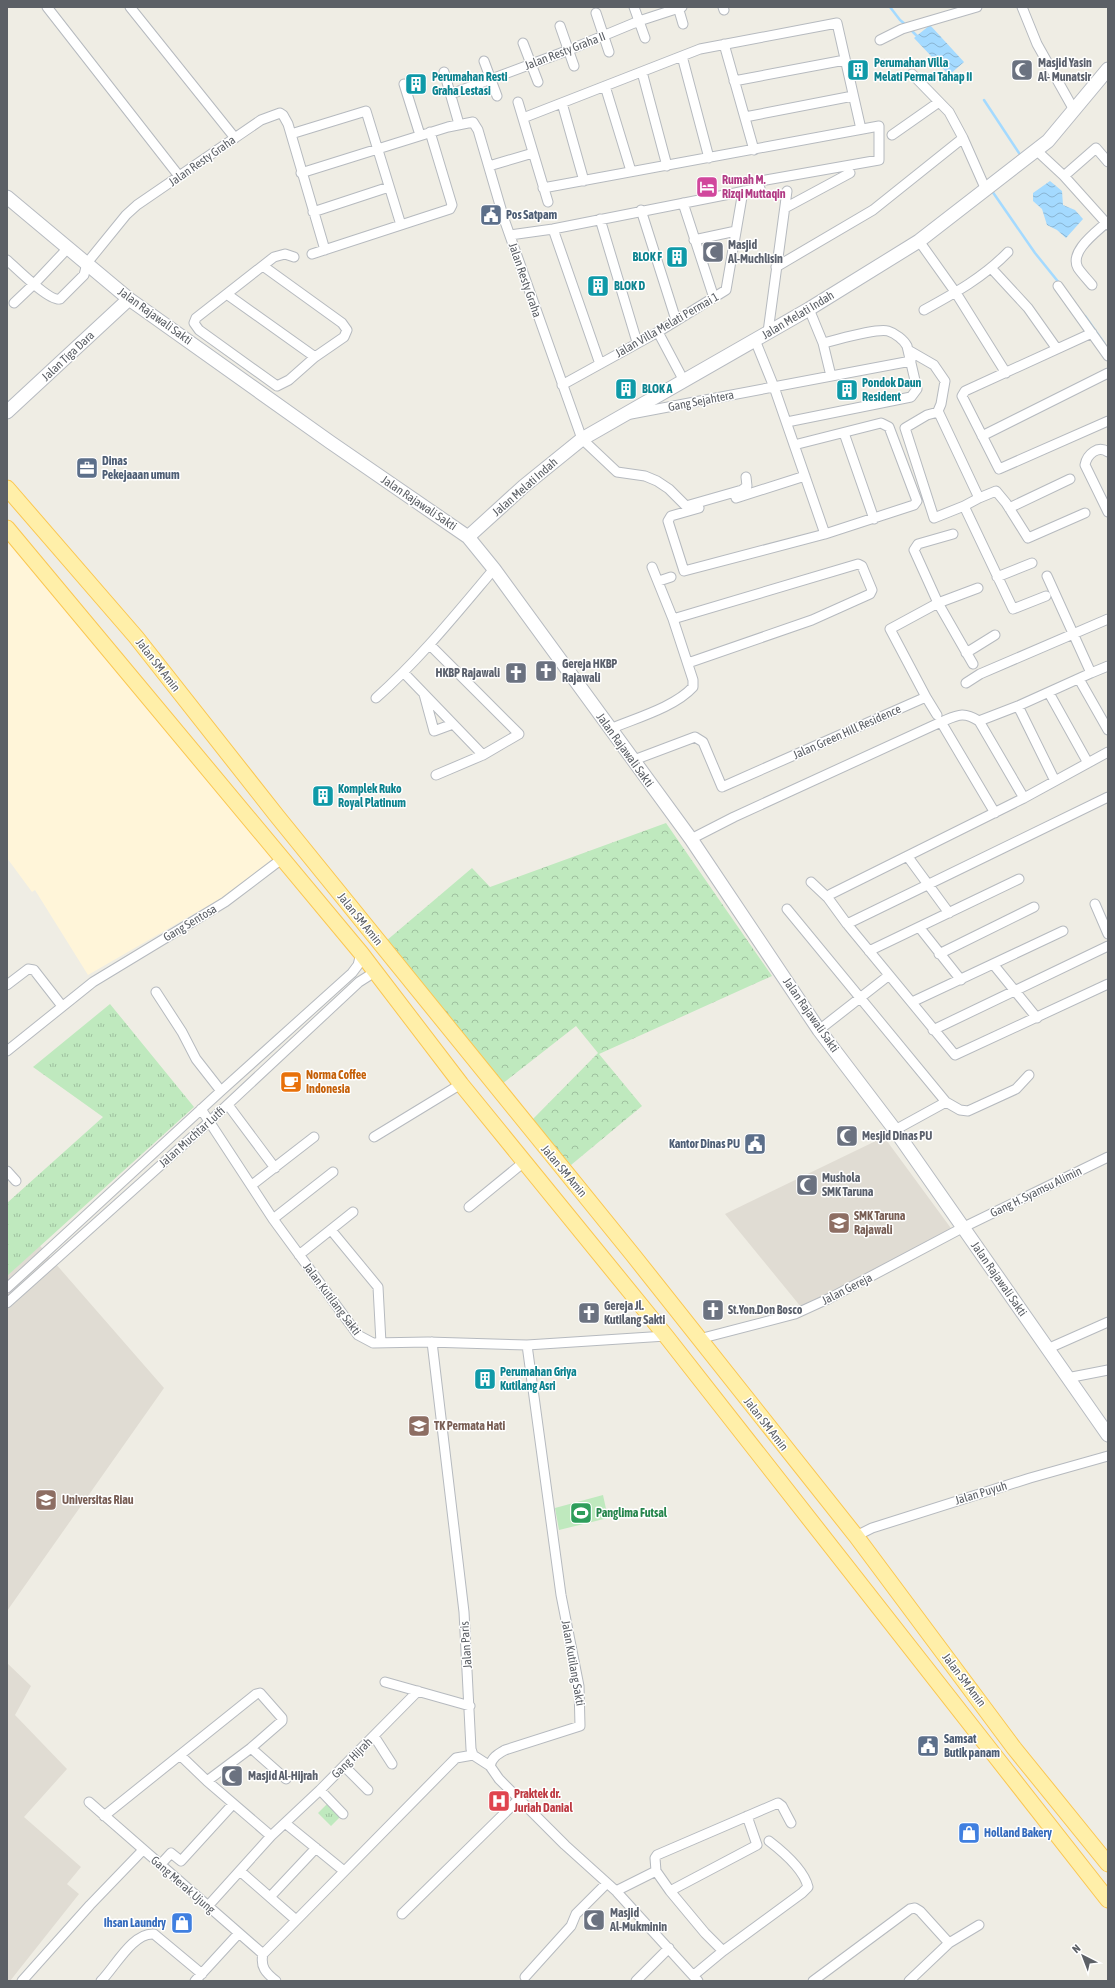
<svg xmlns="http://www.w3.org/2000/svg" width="1115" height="1988" font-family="'Asap Condensed',sans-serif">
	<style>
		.commercial { fill: #fff5d9 }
		.education { fill: #e0dcd3 }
		.grass { fill: url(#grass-tufts) }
		.forest { fill: url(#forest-crowns) }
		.pitch { fill: #bfe9be }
		.water { fill: url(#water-waves) }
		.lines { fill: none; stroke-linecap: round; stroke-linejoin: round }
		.stream { stroke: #a4daff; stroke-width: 2.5 }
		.street-casing { stroke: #b6babf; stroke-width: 11 }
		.secondary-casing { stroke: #b7bbc1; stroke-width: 15 }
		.primary-casing { stroke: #fbc751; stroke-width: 17 }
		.street { stroke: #fff; stroke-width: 9 }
		.secondary { stroke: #fff; stroke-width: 13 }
		.primary { stroke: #ffefa9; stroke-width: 15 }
		.labels { text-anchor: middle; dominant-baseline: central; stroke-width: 3; stroke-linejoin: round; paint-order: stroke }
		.street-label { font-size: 12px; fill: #5c6066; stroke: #fff }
		.culture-label { font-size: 12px; font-weight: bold; fill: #0d838f; stroke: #fff; text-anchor: start }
		.worship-label { font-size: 12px; font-weight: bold; fill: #5b616d; stroke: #fff; text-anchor: start }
		.hotel-label { font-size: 12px; font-weight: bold; fill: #b23c85; stroke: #fff; text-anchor: start }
		.service-label { font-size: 12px; font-weight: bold; fill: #4e5e75; stroke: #fff; text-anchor: start }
		.food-label { font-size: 12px; font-weight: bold; fill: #c56008; stroke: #fff; text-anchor: start }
		.education-label { font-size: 12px; font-weight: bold; fill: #785e54; stroke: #fff; text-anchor: start }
		.leisure-label { font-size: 12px; font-weight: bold; fill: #27864d; stroke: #fff; text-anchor: start }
		.health-label { font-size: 12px; font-weight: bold; fill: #be3a42; stroke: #fff; text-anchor: start }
		.shop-label { font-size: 12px; font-weight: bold; fill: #366cbe; stroke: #fff; text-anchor: start }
	</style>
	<defs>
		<pattern id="grass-tufts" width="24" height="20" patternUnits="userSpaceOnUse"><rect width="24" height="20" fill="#bfe9be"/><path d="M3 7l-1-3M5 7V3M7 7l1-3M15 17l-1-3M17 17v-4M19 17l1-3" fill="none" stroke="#9ec09e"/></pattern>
		<pattern id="forest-crowns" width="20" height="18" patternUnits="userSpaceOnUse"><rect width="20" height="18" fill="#bfe9be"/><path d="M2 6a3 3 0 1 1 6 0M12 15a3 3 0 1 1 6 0" fill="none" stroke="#9ec09e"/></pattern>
		<pattern id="water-waves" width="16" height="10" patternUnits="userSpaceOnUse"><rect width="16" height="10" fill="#a4daff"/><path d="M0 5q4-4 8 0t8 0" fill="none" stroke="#89b4d2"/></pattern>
	</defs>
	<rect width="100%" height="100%" fill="#efede4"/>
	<path class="commercial" d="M7,535l267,325 -44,33 -142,82 -53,-85 -3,2 -25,-34z"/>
	<path class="education" d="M884,1137l69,94 -152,76 -76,-93z
		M7,1208l157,180 -157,223z
		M7,1663l24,23 -16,29 52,54 -43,48 57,50 -14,17 12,10 -69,87h-3z"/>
	<path class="grass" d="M110,1004l84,103 -187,169v-73l96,-86 -70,-50z
		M327,1804l13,13 -9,9 -13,-13z"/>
	<path class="forest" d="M666,823l106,153 -173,78 43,52 -71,59 -39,-45 66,-67 -22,-27 -74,58 -116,-143 86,-73 18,19z"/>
	<path class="pitch" d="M603,1495l5,23 -49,12 -4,-22z"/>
	<path class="water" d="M930,25l34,37 -15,13 -35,-37z
		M1050,181l12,10 1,14 12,5 8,9 -17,19 -9,-8 -10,-5 -5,-16 -9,-8v-8z"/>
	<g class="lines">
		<path class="stream" d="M890,7l10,13 6,5
			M910,29l9,9
			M984,100l35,53
			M992,191l43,62 25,31
			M1085,316l19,27"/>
		<g class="street-casing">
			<path id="street" d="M47,7l132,169
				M130,7l105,131
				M634,7l11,31
				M678,7l5,17
				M723,7l1,3
				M1022,7l15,37 37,66
				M596,13l13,39
				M560,26l14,40
				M880,40l22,-11 75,-22
				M523,43l15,39
				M724,44l30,106
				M682,56l27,102
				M484,61l13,35
				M444,72l15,52
				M642,72l25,94
				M912,74l37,38 14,26 23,52
				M734,81l111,-21
				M404,84l16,51
				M605,86l26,85
				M451,94l118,-44 70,-29 43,-14
				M518,102l30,100
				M562,103l22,78
				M745,117l108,-21
				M523,118l177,-69 137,-26 24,106
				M291,134l75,-23 35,114
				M892,135l47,-33
				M1036,150l28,26 44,49
				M489,166l44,-13
				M301,173l147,-46 25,-5 5,8 26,89 78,220 35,33 28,4 12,5 12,8 17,17 56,-16 5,-4 -1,-9
				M1064,176l32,-28 12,14
				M543,188l336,-62v34l-113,20
				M683,203l31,95
				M785,208l65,-35
				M641,210l35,110
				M313,212l76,-25
				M600,219l37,123
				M553,229l47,135
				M510,235l43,-6 207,-41
				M694,240l42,-9
				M919,241l37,52 50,80
				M312,254l138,-45 2,-4 -22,-73
				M7,260c9,8 43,42 53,39l24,-24 3,-12 39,-48 11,-10 124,-85 19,-7 3,2 5,9 37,126
				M263,266l79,57 5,7 -3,7 -29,20 -26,23 -12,6 -78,-56 -5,-7 2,-5 78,-61 11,-3 9,3
				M776,267l97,-57 90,-72
				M992,269l36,39 29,41
				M1092,285c-4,-5 -10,-11 -14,-17 -9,-16 17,-35 28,-45
				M1058,286l50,70
				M228,295l87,62
				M14,303l20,-19 33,-35
				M809,309l14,34 8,33
				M924,310c31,-17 60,-33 84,-58
				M658,332l26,49
				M768,332l19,-141
				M1092,333l-127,58 -3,5 37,73 109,-48
				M755,340l19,47 51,147
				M908,350l26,15 11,16 -4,23 -3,7 41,87 17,-7 10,12 22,35 57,-25
				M562,385l96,-53 68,-42 17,-99
				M938,412l-11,3 -22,13 29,90 30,-12
				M631,414l280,-53
				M787,422l124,-25 6,-8 -10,-43c-3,-6 -12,-13 -19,-15 -12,-3 -51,9 -65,12
				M844,433l30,86
				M982,436l126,-63
				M1108,452c-10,-7 -21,2 -23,13l23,47
				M736,498l69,-22
				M979,498l-15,8 49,103 33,-13
				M699,508l-28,8 -3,5 16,50 141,-37 89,-29 3,-4 -28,-74 -8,-4 -87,22
				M1009,508l61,-29
				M953,534l-35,10 -4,6 24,53 35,61
				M652,567l21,52
				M1047,576l44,97
				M997,577l35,-14
				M659,581l12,-4
				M430,645l89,89 -36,21 -47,20
				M966,653l29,-18
				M404,673l79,82
				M1079,679l29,51
				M966,683l14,-9 128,-55
				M1049,693l39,70
				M424,694l10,37 19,-7
				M926,697l11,18
				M376,698c44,-39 80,-84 118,-129
				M1018,706l37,75
				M979,721l45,77
				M941,722l54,91
				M610,729c26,-11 65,-22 83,-42v-7l-20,-61 185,-55 4,2 10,24 -2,4 -58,26 -124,43
				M634,760l61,-23 8,5 19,45 204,-90 -36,-68 48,-26 40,-15
				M691,839l43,-22 207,-95c17,-7 22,-11 38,-1l39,-15 73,-33 17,-7
				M908,857l41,56
				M811,882l17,16 19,26 108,131 153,-71
				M828,898l3,-4 193,-96 84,-46
				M1095,904l13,30
				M787,909l159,193 14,8 8,1 48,-22 13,-14
				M847,924l261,-127
				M919,927l42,53
				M869,951l150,-72
				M939,954l95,-47
				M993,964l44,54
				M7,985l21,-16 6,1 28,36
				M156,992l26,40 14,27 25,32
				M912,1002l151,-71
				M819,1030l69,-54
				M933,1030l175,-84
				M7,1051l86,-69 132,-80 58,-44
				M228,1105l47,63
				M201,1109l72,110 85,116 15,8 55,-1 99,3 139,-9
				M895,1130l51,-28
				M374,1137l87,-53
				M7,1171l9,10
				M252,1185l62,-48
				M469,1207l55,-45
				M273,1219l60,-47
				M331,1230l47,57 3,56
				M299,1255l54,-43
				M7,1288l214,-197 131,-118 6,-8 3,-12
				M7,1303l203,-182 149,-139 11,-7 7,-2
				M699,1339l96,-25 35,-16 134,-71 144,-70
				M432,1342l32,270 7,137 2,6 17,11
				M527,1345l34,250 18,91 1,40 -75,24c-7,4 -13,7 -15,16l9,13 66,66 51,46 82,90
				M1047,1349l61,-27
				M1067,1378l41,-8
				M856,1536l16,-8 158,-50 78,-22
				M385,1682l85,24
				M374,1736l18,28
				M251,1748l35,31
				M181,1756l26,25 64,55
				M344,1766l24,24
				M320,1790l23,24
				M89,1802l174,152
				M104,1816l152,-122 4,-1 22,25v3l-31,27 -44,33
				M285,1823l59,48
				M160,1865l11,-12 10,8 52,-57
				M240,1871l56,49
				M656,1871l14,20 87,-46 -10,-29
				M616,1891l40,-20 -1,-13 2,-3 121,-52 4,3 9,17
				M670,1891l35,42 18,18
				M270,1897l46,-49
				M208,1906l63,-70 49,-46 98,-99
				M402,1914l117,-115
				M263,1954l185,-188 8,-8 17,-3
				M263,1954c-3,13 3,19 13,27
				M694,1975l29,-24 79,-58 6,-6c-4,-17 -26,-36 -39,-46
				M525,1977l46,-51 5,-12 31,-31
				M22,1981l68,-76 53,-55
				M101,1981c14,-14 32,-49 53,-47l48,40
				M195,1981l44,-48
				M636,1981l33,-33
				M813,1981l97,-72 5,-1 5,3 29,32
				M909,1981l40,-38 30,-18"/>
		</g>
		<g class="secondary-casing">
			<path id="secondary" d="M7,197l122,102 201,143 138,95 26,32 197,270 128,191 76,100 213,305
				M7,412l122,-113
				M468,537l56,-51 58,-47 227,-130 110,-68 129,-100 60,-72"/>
		</g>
		<g class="primary-casing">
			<path id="primary" d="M7,488l129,149 141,179 356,439 223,281 158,212 94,116
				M7,528l354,425 100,131 205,252 442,564"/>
		</g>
		<use href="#street" class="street"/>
		<use href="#secondary" class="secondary"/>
		<use href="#primary" class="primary"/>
	</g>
	<defs>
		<g id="building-square" transform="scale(1.15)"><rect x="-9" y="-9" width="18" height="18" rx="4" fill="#0f9aa8" stroke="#fff"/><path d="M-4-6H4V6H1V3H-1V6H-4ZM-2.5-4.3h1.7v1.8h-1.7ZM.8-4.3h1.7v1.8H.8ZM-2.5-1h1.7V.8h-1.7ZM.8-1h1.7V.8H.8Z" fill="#fff"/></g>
		<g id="mosque-square" transform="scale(1.15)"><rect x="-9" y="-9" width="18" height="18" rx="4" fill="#6b7280" stroke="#fff"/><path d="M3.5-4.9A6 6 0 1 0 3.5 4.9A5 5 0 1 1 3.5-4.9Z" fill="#fff"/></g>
		<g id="hotel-square" transform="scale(1.15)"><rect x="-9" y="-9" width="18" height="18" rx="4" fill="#d1479c" stroke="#fff"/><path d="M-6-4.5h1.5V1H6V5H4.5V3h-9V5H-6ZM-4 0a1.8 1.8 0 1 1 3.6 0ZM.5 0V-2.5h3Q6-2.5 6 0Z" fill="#fff"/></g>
		<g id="civic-square" transform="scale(1.15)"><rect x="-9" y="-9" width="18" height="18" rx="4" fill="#5c6f8a" stroke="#fff"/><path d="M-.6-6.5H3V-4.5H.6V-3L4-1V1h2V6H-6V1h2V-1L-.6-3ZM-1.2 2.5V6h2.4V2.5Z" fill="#fff"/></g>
		<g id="office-square" transform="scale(1.15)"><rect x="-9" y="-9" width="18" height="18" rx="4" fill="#5c6f8a" stroke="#fff"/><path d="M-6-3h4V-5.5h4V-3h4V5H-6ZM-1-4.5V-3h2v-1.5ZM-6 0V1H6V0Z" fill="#fff"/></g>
		<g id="church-square" transform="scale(1.15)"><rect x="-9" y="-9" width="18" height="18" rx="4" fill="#6b7280" stroke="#fff"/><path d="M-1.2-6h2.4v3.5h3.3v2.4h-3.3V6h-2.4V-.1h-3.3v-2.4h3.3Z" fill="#fff"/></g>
		<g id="cafe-square" transform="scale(1.15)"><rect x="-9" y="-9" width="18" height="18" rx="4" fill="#e8710a" stroke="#fff"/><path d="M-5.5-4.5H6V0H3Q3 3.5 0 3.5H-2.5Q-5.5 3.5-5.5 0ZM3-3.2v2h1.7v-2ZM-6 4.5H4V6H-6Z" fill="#fff"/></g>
		<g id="school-square" transform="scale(1.15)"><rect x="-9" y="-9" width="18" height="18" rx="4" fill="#8d6e63" stroke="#fff"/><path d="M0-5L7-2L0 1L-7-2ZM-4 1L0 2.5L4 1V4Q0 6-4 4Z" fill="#fff"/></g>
		<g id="university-square" transform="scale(1.15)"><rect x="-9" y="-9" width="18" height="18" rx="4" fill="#8d6e63" stroke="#fff"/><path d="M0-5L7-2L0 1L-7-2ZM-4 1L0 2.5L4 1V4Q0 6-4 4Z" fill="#fff"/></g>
		<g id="stadium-square" transform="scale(1.15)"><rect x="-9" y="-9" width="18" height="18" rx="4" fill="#2e9e5b" stroke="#fff"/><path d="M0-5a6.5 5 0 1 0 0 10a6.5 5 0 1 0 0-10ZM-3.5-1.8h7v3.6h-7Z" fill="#fff"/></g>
		<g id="hospital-square" transform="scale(1.15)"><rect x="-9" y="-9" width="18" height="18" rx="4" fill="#e0444e" stroke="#fff"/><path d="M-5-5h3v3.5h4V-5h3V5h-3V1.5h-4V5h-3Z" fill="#fff"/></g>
		<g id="shop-square" transform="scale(1.15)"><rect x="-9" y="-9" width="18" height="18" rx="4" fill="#3f7fe0" stroke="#fff"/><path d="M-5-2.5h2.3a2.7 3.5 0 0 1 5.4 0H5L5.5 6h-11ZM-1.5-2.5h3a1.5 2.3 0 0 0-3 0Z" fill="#fff"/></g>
	</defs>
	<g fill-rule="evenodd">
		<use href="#building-square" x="858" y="70"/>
		<use href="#mosque-square" x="1022" y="70"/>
		<use href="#building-square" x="416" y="84"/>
		<use href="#hotel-square" x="707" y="187"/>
		<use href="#civic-square" x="491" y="215"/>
		<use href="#mosque-square" x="713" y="252"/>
		<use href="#building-square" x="677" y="257"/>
		<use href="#building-square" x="598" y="286"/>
		<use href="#building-square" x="626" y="389"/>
		<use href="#building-square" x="847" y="390"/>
		<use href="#office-square" x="87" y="468"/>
		<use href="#church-square" x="546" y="671"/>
		<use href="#church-square" x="516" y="673"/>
		<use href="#building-square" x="323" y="796"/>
		<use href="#cafe-square" x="291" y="1082"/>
		<use href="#mosque-square" x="847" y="1136"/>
		<use href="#civic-square" x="755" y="1144"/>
		<use href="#mosque-square" x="807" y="1185"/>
		<use href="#school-square" x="839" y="1223"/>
		<use href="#church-square" x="713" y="1310"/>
		<use href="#church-square" x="589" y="1313"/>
		<use href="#building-square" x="485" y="1379"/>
		<use href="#school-square" x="419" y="1426"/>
		<use href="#university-square" x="46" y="1500"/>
		<use href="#stadium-square" x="581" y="1513"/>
		<use href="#civic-square" x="928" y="1746"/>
		<use href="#mosque-square" x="232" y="1776"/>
		<use href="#hospital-square" x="499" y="1801"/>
		<use href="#shop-square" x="969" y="1833"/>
		<use href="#mosque-square" x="594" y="1920"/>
		<use href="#shop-square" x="182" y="1923"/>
	</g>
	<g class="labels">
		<g class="street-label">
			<text transform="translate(565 51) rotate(-21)">Jalan Resty Graha II</text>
			<text transform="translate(202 161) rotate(-35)">Jalan Resty Graha</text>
			<text transform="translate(525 280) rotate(71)">Jalan Resty Graha</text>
			<text transform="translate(798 315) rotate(-31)">Jalan Melati Indah</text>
			<text transform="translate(155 316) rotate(36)">Jalan Rajawali Sakti</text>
			<text transform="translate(667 325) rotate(-30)">Jalan Villa Melati Permai 1</text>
			<text transform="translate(68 356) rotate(-43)">Jalan Tiga Dara</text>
			<text transform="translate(701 401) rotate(-11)">Gang Sejahtera</text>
			<text transform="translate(525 487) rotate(-41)">Jalan Melati Indah</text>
			<text transform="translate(419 503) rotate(34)">Jalan Rajawali Sakti</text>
			<text transform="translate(158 665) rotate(52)">Jalan SM Amin</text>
			<text transform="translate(847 732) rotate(-24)">Jalan Green Hill Residence</text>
			<text transform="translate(625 750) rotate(54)">Jalan Rajawali Sakti</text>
			<text transform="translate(360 919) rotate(51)">Jalan SM Amin</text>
			<text transform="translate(190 923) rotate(-31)">Gang Sentosa</text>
			<text transform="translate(811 1015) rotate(55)">Jalan Rajawali Sakti</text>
			<text transform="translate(192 1137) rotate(-42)">Jalan Muchtar Lutfi</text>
			<text transform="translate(564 1171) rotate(50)">Jalan SM Amin</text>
			<text transform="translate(1036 1192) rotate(-26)">Gang H. Syamsu Alimin</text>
			<text transform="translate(999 1279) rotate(55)">Jalan Rajawali Sakti</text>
			<text transform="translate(847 1289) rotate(-27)">Jalan Gereja</text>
			<text transform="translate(332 1299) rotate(53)">Jalan Kutilang Sakti</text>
			<text transform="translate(766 1424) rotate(52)">Jalan SM Amin</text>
			<text transform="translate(981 1493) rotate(-17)">Jalan Puyuh</text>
			<text transform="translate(466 1645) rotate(-94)">Jalan Paris</text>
			<text transform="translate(573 1663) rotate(80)">Jalan Kutilang Sakti</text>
			<text transform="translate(964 1680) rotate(53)">Jalan SM Amin</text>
			<text transform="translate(352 1758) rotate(-45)">Gang Hijrah</text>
			<text transform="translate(183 1885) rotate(41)">Gang Merak Ujung</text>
		</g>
		<g class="culture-label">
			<text x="874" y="63">Perumahan Villa<tspan x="874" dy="14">Melati Permai Tahap II</tspan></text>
			<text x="432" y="77">Perumahan Resti<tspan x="432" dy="14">Graha Lestasi</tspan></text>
			<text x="662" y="257" text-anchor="end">BLOK F</text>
			<text x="614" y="286">BLOK D</text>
			<text x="862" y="383">Pondok Daun<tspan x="862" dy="14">Resident</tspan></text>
			<text x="642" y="389">BLOK A</text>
			<text x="338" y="789">Komplek Ruko<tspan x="338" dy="14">Royal Platinum</tspan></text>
			<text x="500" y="1372">Perumahan Griya<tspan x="500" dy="14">Kutilang Asri</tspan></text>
		</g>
		<g class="worship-label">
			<text x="1038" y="63">Masjid Yasin<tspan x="1038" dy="14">Al- Munatsir</tspan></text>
			<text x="728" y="245">Masjid<tspan x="728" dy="14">Al-Muchlisin</tspan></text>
			<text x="562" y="664">Gereja HKBP<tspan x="562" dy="14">Rajawali</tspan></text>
			<text x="500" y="673" text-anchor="end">HKBP Rajawali</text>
			<text x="862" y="1136">Mesjid Dinas PU</text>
			<text x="822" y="1178">Mushola<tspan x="822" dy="14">SMK Taruna</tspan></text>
			<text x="604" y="1306">Gereja Jl.<tspan x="604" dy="14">Kutilang Sakti</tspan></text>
			<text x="728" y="1310">St.Yon.Don Bosco</text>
			<text x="248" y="1776">Masjid Al-Hijrah</text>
			<text x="610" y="1913">Masjid<tspan x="610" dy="14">Al-Mukminin</tspan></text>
		</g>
		<g class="hotel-label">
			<text x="722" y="180">Rumah M.<tspan x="722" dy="14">Rizqi Muttaqin</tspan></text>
		</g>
		<g class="service-label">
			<text x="506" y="215">Pos Satpam</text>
			<text x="102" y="461">Dinas<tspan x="102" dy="14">Pekejaaan umum</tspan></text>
			<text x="740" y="1144" text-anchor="end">Kantor Dinas PU</text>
			<text x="944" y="1739">Samsat<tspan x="944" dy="14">Butik panam</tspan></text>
		</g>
		<g class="food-label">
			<text x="306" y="1075">Norma Coffee<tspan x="306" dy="14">Indonesia</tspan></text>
		</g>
		<g class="education-label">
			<text x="854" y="1216">SMK Taruna<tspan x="854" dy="14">Rajawali</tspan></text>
			<text x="434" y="1426">TK Permata Hati</text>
			<text x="62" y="1500">Universitas Riau</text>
		</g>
		<g class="leisure-label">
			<text x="596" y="1513">Panglima Futsal</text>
		</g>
		<g class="health-label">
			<text x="514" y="1794">Praktek dr.<tspan x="514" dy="14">Juriah Danial</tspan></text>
		</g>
		<g class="shop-label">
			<text x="984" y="1833">Holland Bakery</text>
			<text x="166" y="1923" text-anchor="end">Ihsan Laundry</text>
		</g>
	</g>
	<rect width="1115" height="1988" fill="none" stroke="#5c6066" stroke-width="16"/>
	<g transform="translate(1083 1956) rotate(318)" stroke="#ffffff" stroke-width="3" paint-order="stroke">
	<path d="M0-3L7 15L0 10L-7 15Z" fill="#5c6066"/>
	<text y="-6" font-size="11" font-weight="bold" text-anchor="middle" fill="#5c6066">N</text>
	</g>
</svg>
